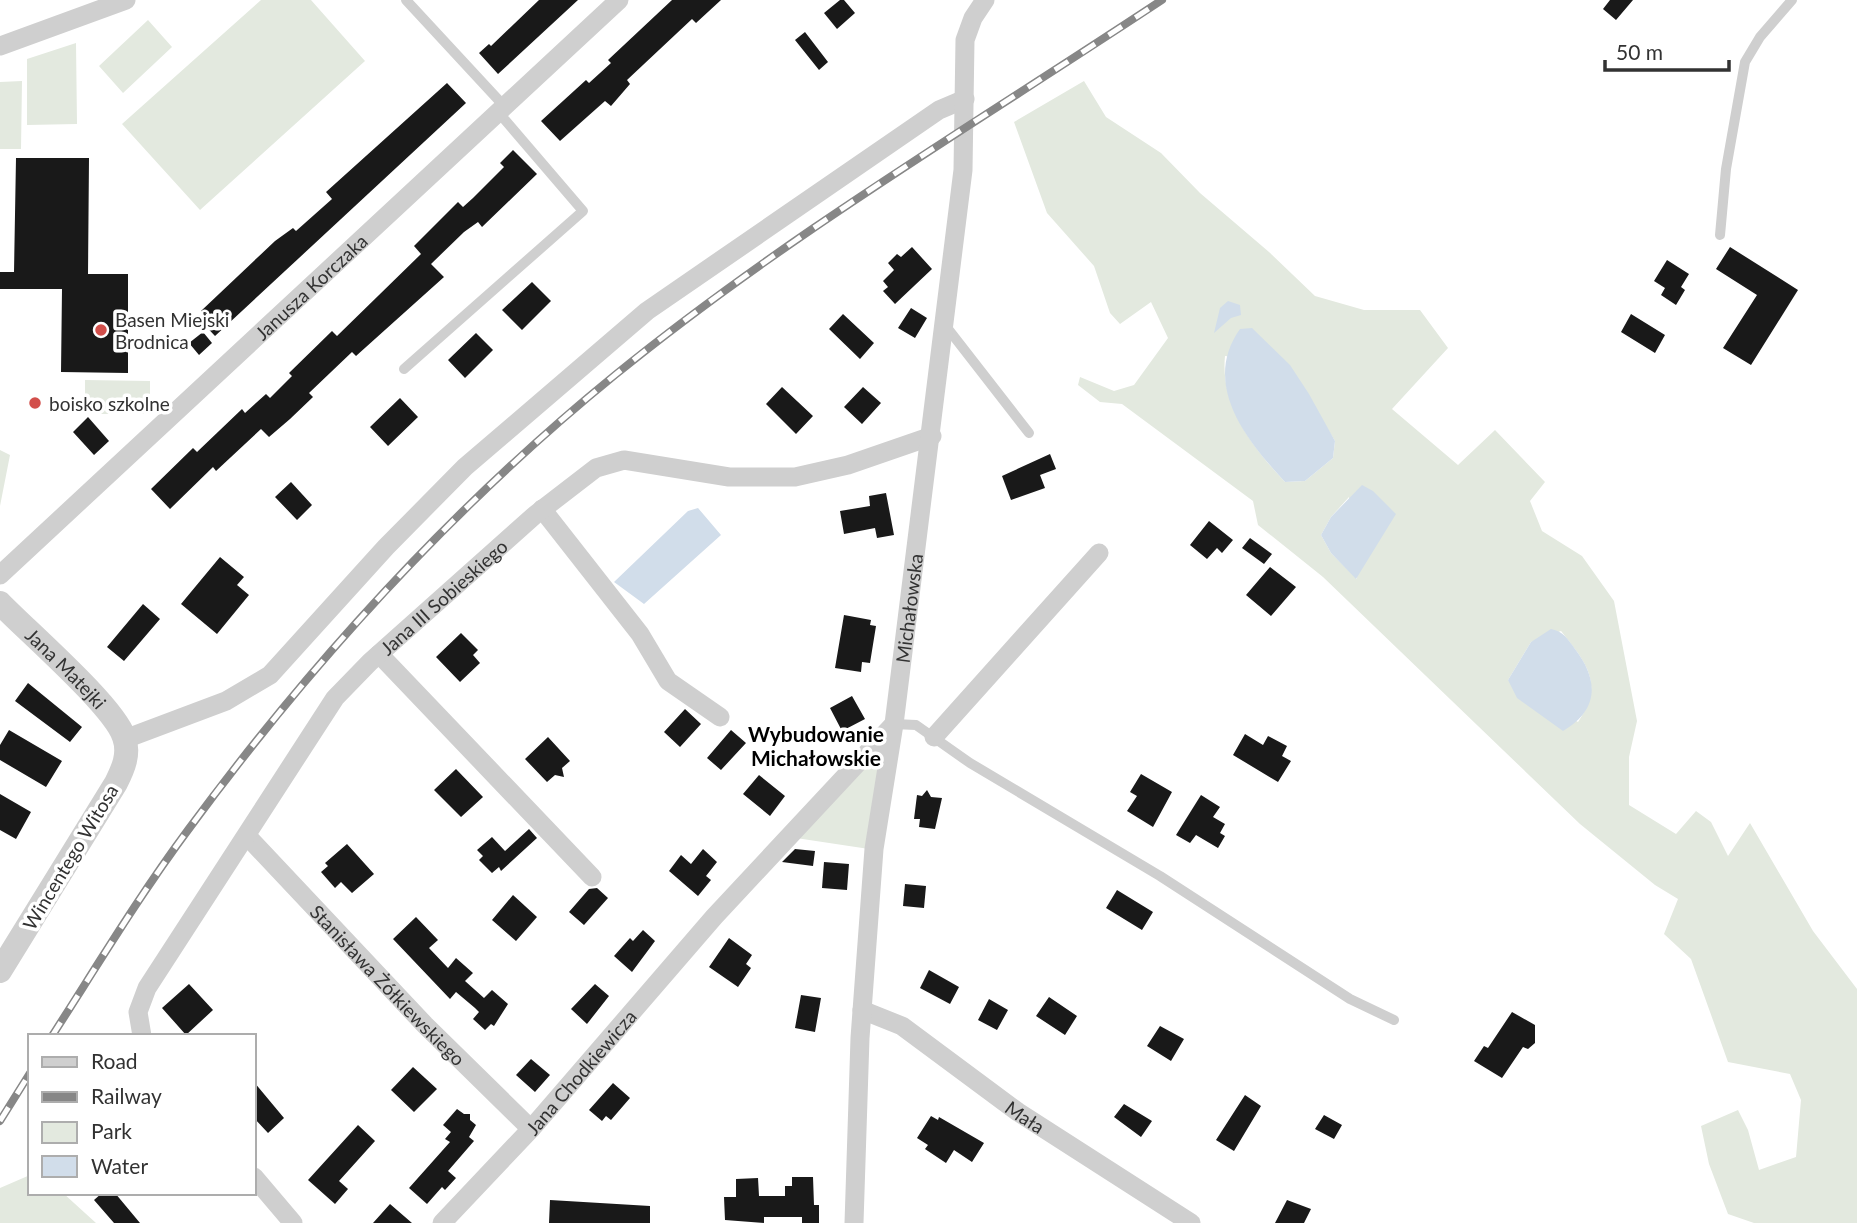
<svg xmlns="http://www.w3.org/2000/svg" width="1857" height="1223" font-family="Lato,sans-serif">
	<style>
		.green { fill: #e3e9df; fill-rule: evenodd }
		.water { fill: #d1ddea }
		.building { fill: #191919 }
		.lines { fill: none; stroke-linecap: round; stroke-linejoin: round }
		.service { stroke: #cfcfcf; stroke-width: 10 }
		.minor { stroke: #cfcfcf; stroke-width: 19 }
		.tertiary { stroke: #cfcfcf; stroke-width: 24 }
		.rail-casing { stroke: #878787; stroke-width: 8 }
		.rail { stroke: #fff; stroke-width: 5; stroke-dasharray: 16; stroke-linecap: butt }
		.poi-dot { fill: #d24f4b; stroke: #fff; stroke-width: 2.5 }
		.labels { text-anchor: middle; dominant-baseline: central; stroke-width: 7; stroke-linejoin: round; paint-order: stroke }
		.street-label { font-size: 19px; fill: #323232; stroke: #fff }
		.poi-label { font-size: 19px; fill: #323232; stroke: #fff; text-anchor: start }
		.neighbourhood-label { font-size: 21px; font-weight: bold; fill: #000; stroke: #fff }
	</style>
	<rect width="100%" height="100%" fill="#fff"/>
	<path class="green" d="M261,0h50l54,61 -165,149 -78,-86z
		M148,20l24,27 -49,46 -24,-27z
		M76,43l1,81 -50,1v-66z
		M22,81l-1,68h-21v-67z
		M1084,81l22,36 55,36 39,40 69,59 46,44 49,14h56l28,38 -56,61 66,56 37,-35 50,52 -15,19 12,30 40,25 32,45 23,120 -8,36v48l47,29 20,-23 15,11 17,34 22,-33 63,108 44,58v234h-103l-26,-9 -19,-50 -8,-38 37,-16 10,20 11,40 37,-13 5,-57 -11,-26 -62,-12 -37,-103 -27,-25 14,-35 -23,-14 -75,-61 -257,-247 -65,-52 -5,-24 -131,-97 -22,-2 -22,-17 2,-8 34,14 20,-6 34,-47 -17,-36 -31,22 -10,-11 -16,-47 -47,-53 -33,-91zM1225,356l64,9 46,76 -2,17 -28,23 -20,1c-32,-34 -65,-77 -60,-126zM1349,497l8,82 -26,-26 -10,-18 10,-18zM1561,631c25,32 44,52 17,91l-70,-42 23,-38z
		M85,380l65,1v33h-65z
		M0,450l10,5 -10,51z
		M881,747l-12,102 -73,-11z
		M30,1175v18h33l33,30h-96v-35z"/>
	<path class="water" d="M1228,301l12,4 1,10 -10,3 -17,15 6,-25z
		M1252,328l38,37 19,29 26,47 -2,17 -28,23 -20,1c-39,-42 -84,-98 -45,-153z
		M1362,485l11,6 23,23 -40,65 -25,-26 -10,-18 10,-18z
		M698,508l23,27 -77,69 -30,-22 74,-71z
		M1551,629c13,3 16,9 24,20 24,31 24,61 -12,82l-46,-33 -9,-18 23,-38z"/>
	<path class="building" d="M539,0h39l-80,74 -19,-21 10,-9 2,2z
		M672,0h49l-25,23 -4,-4 -65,61 3,4 -19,22 -6,-5 -45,40 -19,-20 45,-41 3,3 22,-20 -3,-3z
		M840,0h4l11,13 -18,16 -13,-16z
		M1610,0h23l-17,20 -13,-11z
		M805,32l23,30 -9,8 -24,-30z
		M447,83l19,20 -251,233 -15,-16 5,-4 -4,-5 74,-70 18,-13 3,3 36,-32 -6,-7z
		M513,150l24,24 -55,53 -4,-5 -14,10 -33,32 13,13 -88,79 -4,-4 -43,41 4,4 -23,22 -21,18 -8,-8 -45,42 -3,-4 -43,42 -19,-20 42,-41 4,4 45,-43 3,4 21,-19 4,4 22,-22 -3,-3 43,-42 5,5 84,-82 -7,-8 44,-44 5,5 10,-9 31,-31 -4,-4z
		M16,158h73l-1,116h40v99l-67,-1 1,-83h-62v-17h14z
		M912,247l20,22 -37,35 -12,-13 5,-4 -5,-6 11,-11 -6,-7 9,-9 4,3z
		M1730,247l68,43 -47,75 -28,-17 34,-53 -41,-26z
		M1667,260l22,14 -8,13 4,3 -9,15 -15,-10 4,-7 -11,-7z
		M532,282l19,19 -29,29 -20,-20z
		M911,308l16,10 -12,20 -17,-10z
		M843,314l31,29 -14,16 -31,-30z
		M1631,314l34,21 -10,18 -34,-21z
		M203,332l9,11 -13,12 -10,-12z
		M476,333l17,17 -28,28 -17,-18z
		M782,387l31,29 -17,18 -30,-30z
		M863,387l18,16 -19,21 -18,-17z
		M400,398l18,19 -30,29 -18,-19z
		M88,417l21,24 -15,14 -21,-23z
		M1050,454l6,15 -16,6 5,13 -34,12 -9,-24z
		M291,482l21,23 -15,15 -22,-23z
		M886,493l8,42 -17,3 -2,-10 -31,6 -4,-23 30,-5 -1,-10z
		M1209,521l24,19 -11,13 -5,-5 -10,11 -17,-14z
		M1250,538l22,16 -8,10 -22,-16z
		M220,557l24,20 -7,8 12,10 -32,39 -36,-30z
		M1270,567l26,20 -25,29 -25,-21z
		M143,604l17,15 -36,42 -17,-14z
		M844,615l27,5 -1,5 6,1 -6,37 -8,-1 -1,10 -26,-4z
		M461,633l17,17 -5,5 7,8 -20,19 -24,-25z
		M28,683l54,44 -12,15 -55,-41z
		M852,696l13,23 -23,12 -12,-23z
		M685,709l16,15 -21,23 -16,-15z
		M9,730l53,31 -16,26 -46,-27v-15z
		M731,730l15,13 -25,27 -14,-12z
		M1245,734l18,11 5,-9 19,10 -5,10 9,5 -13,21 -45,-27z
		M548,737l22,24 -8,7 2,9 -9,-2 -8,7 -22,-23z
		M456,769l27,28 -22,20 -27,-27z
		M1141,774l31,18 -19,35 -26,-16 10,-15 -7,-4z
		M759,775l26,21 -15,20 -27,-22z
		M927,790l4,7 11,1 -7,31 -16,-2 1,-8h-6l3,-24 5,1z
		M0,794l31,18 -15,27 -16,-9z
		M1201,795l19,12 -7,10 12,7 -5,9 5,3 -7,12 -22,-13 -6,8 -14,-8z
		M529,829l8,9 -36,33 -2,-4 -7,6 -13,-13 4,-4 -6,-6 15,-13 13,14z
		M347,844l27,30 -22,19 -11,-11 -6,6 -14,-16 7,-6 -3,-3z
		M703,849l14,13 -11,14 5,4 -13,16 -29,-25 12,-16 10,9z
		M795,849l20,2 -2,15 -31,-4z
		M824,862l25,2 -2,26 -25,-2z
		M905,884l21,2 -2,22 -21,-2z
		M597,888l11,10 -24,27 -15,-13 20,-23z
		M1117,890l36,22 -11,18 -36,-22z
		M513,895l24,22 -21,24 -24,-21z
		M416,917l22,23 -9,8 19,20 8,-10 17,15 -8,8 19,17 8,-8 16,14 -14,22 -3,-2 -6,6 -12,-11 6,-7 -4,-4 -19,-16 -6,7 -57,-60z
		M643,930l12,11 -23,31 -18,-16 16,-18 3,3z
		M729,938l23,17 -6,9 5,4 -13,19 -29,-20z
		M929,970l30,17 -9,17 -30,-16z
		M189,984l24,26 -27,25 -24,-27z
		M595,984l14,12 -22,28 -16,-15z
		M801,995l20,3 -6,34 -20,-4z
		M1049,997l28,19 -12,19 -29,-19z
		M989,999l19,11 -11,20 -19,-10z
		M1512,1012l23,13v18l-7,6 -5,-2 -21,31 -28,-17 10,-15 4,2z
		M1160,1026l24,13 -13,22 -24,-15z
		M531,1059l19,16 -15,17 -19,-17z
		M413,1067l24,22 -23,23 -23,-22z
		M254,1082l30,36 -16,15 -14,-15z
		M613,1083l17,15 -19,22 -5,-4 -4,5 -13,-11z
		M1245,1095l16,11 -27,45 -18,-11z
		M1124,1104l28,17 -11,16 -27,-20z
		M457,1109l7,5h6v6l6,5 -7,12 5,4 -26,30 8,7 -11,12 -3,-3 -15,17 -18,-16 41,-46 -5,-3 6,-7 -8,-7z
		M1324,1115l18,10 -8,14 -19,-10z
		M931,1116l7,4 1,-3 45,26 -12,19 -18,-12 -8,13 -21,-14 3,-4 -11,-7z
		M358,1125l17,16 -36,40 9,8 -13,15 -27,-24z
		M792,1177h21l1,28h5v18h-17v-6h-38v6l-39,-3 -1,-23h12v-18l22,-1 1,18h26v-10h7z
		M102,1193h13l25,30h-26l-20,-23z
		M550,1200l100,6v17h-101z
		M1287,1200l24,9 -7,14h-29z
		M390,1204l22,19h-39z"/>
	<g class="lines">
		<path class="service" d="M406,0l99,107
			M1720,235l6,-66 19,-107 15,-25 32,-37
			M945,325l84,108
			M404,369l179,-158 -84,-98
			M894,724l22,1 54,38 190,113 190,123 44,21"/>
		<g class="minor">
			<path d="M0,46l126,-46"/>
			<path d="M542,509l98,125 28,47 52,36"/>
			<path id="s1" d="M0,575l619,-575"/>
			<path d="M379,654l213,223"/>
			<path d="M934,737l165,-184"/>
			<path d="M125,739l101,-38 44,-26 116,-128 79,-80 182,-156 292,-201 26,-11"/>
			<path id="s2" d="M247,836l178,189 106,104"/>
			<path id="s3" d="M862,1010l40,16 116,86 173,111"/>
			<path id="s4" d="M142,1036l-4,-24 9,-24 188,-290 35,-36 165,-147 61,-47 28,-8 105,17h66l53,-12 84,-29"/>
			<path d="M254,1177l39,46"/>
			<path id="s5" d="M442,1223l89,-94 183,-212 180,-193"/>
			<path id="s6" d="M854,1223l6,-185 14,-189 20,-125 69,-554 2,-130 8,-22 12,-18"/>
		</g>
		<path class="tertiary" id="s7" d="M0,603c27,28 114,103 124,134 6,17 -1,32 -8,46l-116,188"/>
		<g class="rail-casing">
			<path id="rail" d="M52,1036c45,-70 87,-140 136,-206 123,-167 266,-324 427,-455 172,-140 363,-253 547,-375
				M0,1121l30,-48"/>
		</g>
		<use href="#rail" class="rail"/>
	</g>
	<g class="poi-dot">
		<circle cx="101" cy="330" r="7"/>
		<circle cx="35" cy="403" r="7"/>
	</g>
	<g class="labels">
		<g class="street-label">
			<text stroke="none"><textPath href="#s1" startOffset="424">Janusza Korczaka</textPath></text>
			<text stroke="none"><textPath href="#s4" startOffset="544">Jana III Sobieskiego</textPath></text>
			<text stroke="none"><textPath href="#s6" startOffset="618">Michałowska</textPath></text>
			<text stroke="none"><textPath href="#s7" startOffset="93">Jana Matejki</textPath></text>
			<text transform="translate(70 857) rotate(-59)">Wincentego Witosa</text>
			<text stroke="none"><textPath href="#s2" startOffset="205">Stanisława Żółkiewskiego</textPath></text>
			<text stroke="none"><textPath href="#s5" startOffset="205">Jana Chodkiewicza</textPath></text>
			<text stroke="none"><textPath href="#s3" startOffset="196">Mała</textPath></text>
		</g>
		<g class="poi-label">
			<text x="115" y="319">Basen Miejski<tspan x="115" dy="22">Brodnica</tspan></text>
			<text x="49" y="403">boisko szkolne</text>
		</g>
		<g class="neighbourhood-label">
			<text x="816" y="733">Wybudowanie<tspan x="816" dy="24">Michałowskie</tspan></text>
		</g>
	</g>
	<rect x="28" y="1034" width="228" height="161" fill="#ffffff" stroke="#adadad" stroke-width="2"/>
	<rect x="42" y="1057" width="35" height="10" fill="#cfcfcf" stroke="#adadad" stroke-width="2"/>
	<text x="91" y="1069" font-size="21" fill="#323232">Road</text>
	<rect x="42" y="1092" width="35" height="10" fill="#878787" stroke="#adadad" stroke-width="2"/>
	<text x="91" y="1104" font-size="21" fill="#323232">Railway</text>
	<rect x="42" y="1122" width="35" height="21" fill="#e3e9df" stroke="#adadad" stroke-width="2"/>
	<text x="91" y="1139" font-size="21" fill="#323232">Park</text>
	<rect x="42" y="1156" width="35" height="21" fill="#d1ddea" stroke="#adadad" stroke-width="2"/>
	<text x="91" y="1174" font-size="21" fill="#323232">Water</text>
	<path d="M1605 60v10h124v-10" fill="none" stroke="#323232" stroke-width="3.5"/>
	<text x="1616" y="60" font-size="21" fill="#323232" stroke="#ffffff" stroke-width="5" paint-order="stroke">50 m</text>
</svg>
